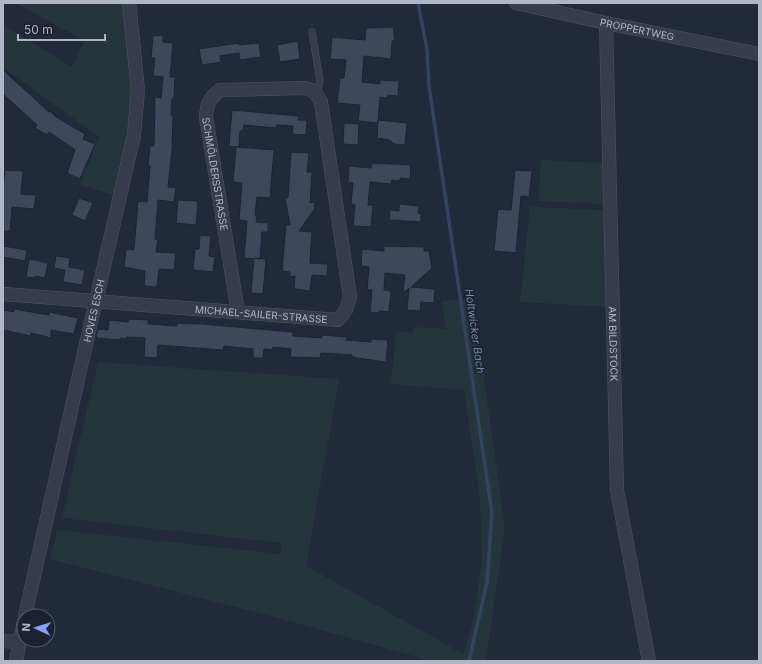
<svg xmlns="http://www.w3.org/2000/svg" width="762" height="664" font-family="Inter,sans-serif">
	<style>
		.green { fill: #24363c }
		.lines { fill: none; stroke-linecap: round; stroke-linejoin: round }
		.stream { stroke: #354262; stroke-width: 3.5 }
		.building { fill: #3e475b; stroke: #1d2332 }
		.service-casing { stroke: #515666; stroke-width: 7 }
		.minor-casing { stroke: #515666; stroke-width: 14 }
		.service { stroke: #363c4b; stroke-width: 6 }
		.minor { stroke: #363c4b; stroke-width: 13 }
		.labels { text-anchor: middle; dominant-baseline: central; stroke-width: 3; stroke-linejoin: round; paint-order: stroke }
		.street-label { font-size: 10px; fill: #b1b6c7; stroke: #1b2130 }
		.water-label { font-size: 11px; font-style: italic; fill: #7889af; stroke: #1b2130 }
	</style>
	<rect width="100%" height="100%" fill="#22293b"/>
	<path class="green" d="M16,3h119l5,33 3,50 -2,49 -15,64 -46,-14 19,-48 -95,-69 -1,1v-44l69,42 13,-26z
		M541,160l63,3 5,36 -6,5 -65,-3z
		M530,207l75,3 6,97 -91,-5z
		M473,299l32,229 -19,133h-55l-149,-42 -232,-60 7,-29 224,24 1,-11 -220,-25 36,-156 241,17 -33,187 157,88 9,-27 10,-64 -2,-64 -16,-109 -73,-6 5,-52 17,1 1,-6 32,2 -4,-28z"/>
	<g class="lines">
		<path class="stream" d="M418,3l9,46 2,37 63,427 -5,69 -18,79"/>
	</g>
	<path class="building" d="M393,27l2,14h-3l-1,18 -27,-3 -2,26 18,2v-4l19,1 -1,15 -10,-1 -1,3 -7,-1 -2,26 -20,-2 2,-16 -23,-2 3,-25h4l2,-18 -16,-1 2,-22 33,3 1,-12z
		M163,35v7l10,1 -3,34h5l-1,22h-2l-1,16h2l-1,34 -4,38 8,1 -2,14 -16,-2 -3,39h3l-2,13 20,1 -2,17 -15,-1 -2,18 -13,-1 1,-15 -21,-4 2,-18 8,1 4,-49 9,1 3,-36h-2l2,-20h4l1,-49 6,1 2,-21 -10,-1 2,-18h-4l2,-22z
		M298,41l2,18 -20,3 -3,-17z
		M239,43v2l20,-2 2,14 -21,3 -1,-7 -19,3 1,6 -19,3 -3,-16z
		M3,70l46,42 1,-1 6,6 29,17 -2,5 12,5 -15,35 -13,-6 8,-23 -26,-18 -2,3 -12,-7 2,-3 -34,-31z
		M232,110l67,6 -1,4h9l-1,15 -14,-1 1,-8 -16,-1 -1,3 -32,-3 -1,6h-3l-1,16 -10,-1z
		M378,120l29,3 -2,22 -11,-1 -4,-4 -13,-2z
		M344,123l15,1 -1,21 -15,-1z
		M236,147l38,3 -4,48 -13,-1 -2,18 2,1 -1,6 12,1v9h-6l-2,27 -16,-1 3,-37 -8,-1 3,-37 -9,-1z
		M291,152l18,1 -2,19h5l-2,31 4,-1 1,6 -16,23 13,1 -2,31 18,1 -1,12 -15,-1 -2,16 -16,-2 1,-13 -5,1v-5l-8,-1 4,-47 4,1 -5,-27h3z
		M372,163l39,2 -1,14 -10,-1v3l-8,-1 -1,4 -21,-2 -2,23h5l-2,22 -18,-1 2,-21 -4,-1 2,-21 -5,-1 1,-16 22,2z
		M5,170l18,1 -2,23 15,1 -2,14 -22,-2 -2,24h-7v-40z
		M515,170l17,1 -3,26 -8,-1 -5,57 -22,-2 4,-42 13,1z
		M79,198l14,5 -8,18 -13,-6z
		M178,200l20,1 -2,24 -20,-2z
		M399,204l20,2 -1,7 3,1v8l-32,-2 1,-10 9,1z
		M200,235l11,1 -2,20 6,1 -2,15 -20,-2 2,-21h4z
		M3,246l24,4 -2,11 -22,-4z
		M384,246l40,1v4h5l3,17 -21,19 24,2 -1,14 -13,-1 -1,9 -13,-1 2,-22 -6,5 2,-18 -20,-2 -1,17 7,1 -2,21 -10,-1v2l-9,-1 2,-22h-5l2,-23 -8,-1 1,-17 22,2z
		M56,256l14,2 -1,9 16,3 -3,15 -19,-3 2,-12 -11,-2z
		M254,258l12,1 -3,35 -12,-1z
		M29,259l19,4 -3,15 -10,-2v2l-9,-1z
		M14,309l35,6v-3l29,6 -4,16 -23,-4v8l-20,-5v3l-28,-6v-20l11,2z
		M129,319l19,1v4l29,2v-3l24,1 92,8v4l29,2v-3l25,2 -1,3 25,2v-3l17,1 -2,22 -28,-4 -6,-1v-2l-31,-2 -1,5 -30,-1 1,-8 -18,-2 -1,3 -8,-1 -1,9h-10v-9l-29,-3 -1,4 -65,-5 -1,13 -13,-1 1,-19 -18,-1v2l-7,-1v2l-24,-2 2,-9 10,1 1,-10 19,2z"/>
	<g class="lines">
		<g class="service-casing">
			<path id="service" d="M312,32l8,49 -3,13"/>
		</g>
		<g class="minor-casing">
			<g id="minor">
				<path id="s1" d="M516,3l90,20 153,31"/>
				<path id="s2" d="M606,23l11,467 32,171"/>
				<path id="s3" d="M3,294l335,26 8,-10 4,-13 -29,-195c-5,-9 -8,-13 -18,-14l-83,2c-11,9 -13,13 -14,27l32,195"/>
				<path id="s4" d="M25,616l56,-250 53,-231 4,-45 -9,-87"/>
				<path d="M3,641l16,1"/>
				<path d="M16,661l8,-40"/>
			</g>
		</g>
		<use href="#service" class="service"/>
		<use href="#minor" class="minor"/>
	</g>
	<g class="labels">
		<g class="street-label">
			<text stroke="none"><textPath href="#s1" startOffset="124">PROPPERTWEG</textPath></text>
			<text stroke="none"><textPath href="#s3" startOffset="756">SCHMÖLDERSSTRASSE</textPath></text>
			<text stroke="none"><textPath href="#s4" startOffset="313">HOVES ESCH</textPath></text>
			<text stroke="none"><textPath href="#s3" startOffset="259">MICHAEL-SAILER-STRASSE</textPath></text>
			<text stroke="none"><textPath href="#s2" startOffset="321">AM BILDSTOCK</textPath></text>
		</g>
		<g class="water-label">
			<text transform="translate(475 331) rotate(82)">Holtwicker Bach</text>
		</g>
	</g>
	<rect width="762" height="664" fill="none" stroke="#b1b6c7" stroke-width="8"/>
	<g transform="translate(36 628) rotate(274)"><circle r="19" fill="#1b2130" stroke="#575d6c"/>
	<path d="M0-3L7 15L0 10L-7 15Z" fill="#84a2f9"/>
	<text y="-6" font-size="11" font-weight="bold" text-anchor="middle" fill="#b1b6c7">N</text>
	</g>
	<path d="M18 34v6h87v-6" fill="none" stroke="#b1b6c7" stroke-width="2"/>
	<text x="24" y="34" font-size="12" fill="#b1b6c7" stroke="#1b2130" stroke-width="3" paint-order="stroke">50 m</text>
</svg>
